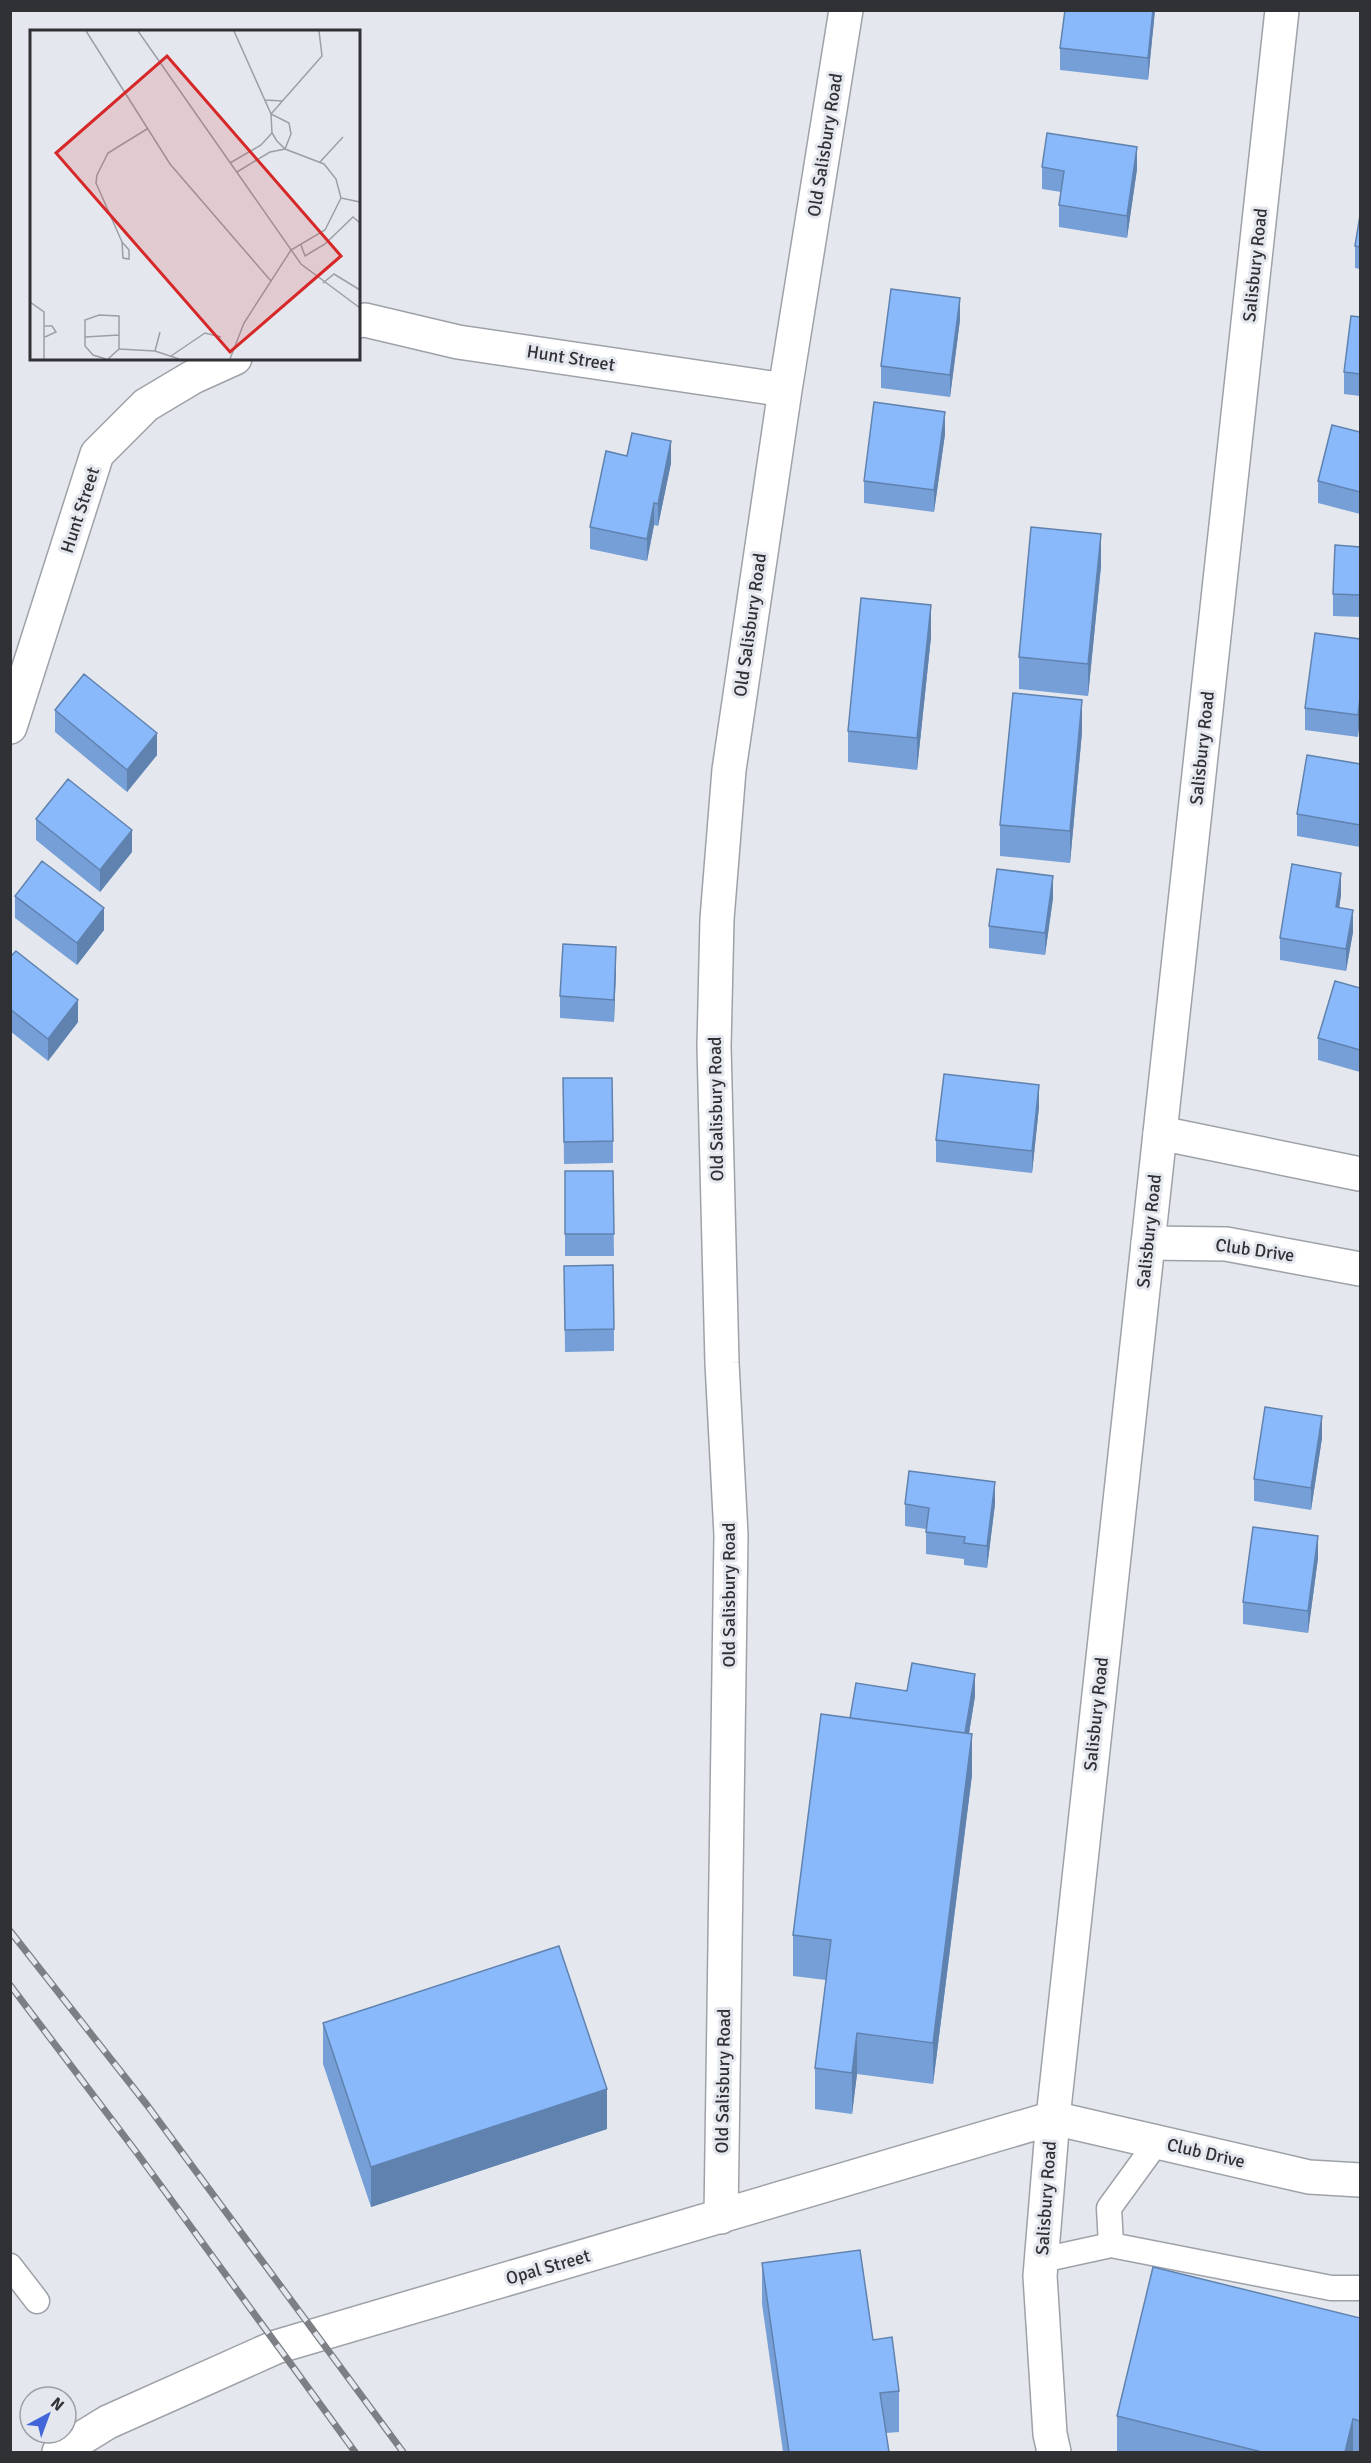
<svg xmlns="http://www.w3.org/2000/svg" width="1371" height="2463" font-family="Signika,sans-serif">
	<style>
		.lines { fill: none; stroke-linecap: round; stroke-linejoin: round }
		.service-casing { stroke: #9ea2a8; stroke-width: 27 }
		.minor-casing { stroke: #9ea2a8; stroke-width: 36 }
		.tertiary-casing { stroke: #9ea2a8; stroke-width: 36 }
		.service { stroke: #fff; stroke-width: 24 }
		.minor { stroke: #fff; stroke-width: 33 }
		.tertiary { stroke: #fff; stroke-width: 33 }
		.rail-casing { stroke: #7c7f83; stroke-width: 7 }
		.rail { stroke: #e4e8ee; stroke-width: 4.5; stroke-dasharray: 14; stroke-linecap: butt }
		.wall { fill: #769fd7 }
		.shaded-wall { fill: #6082af }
		.building { fill: #89b9fa; stroke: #6082af; stroke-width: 1.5 }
		.labels { text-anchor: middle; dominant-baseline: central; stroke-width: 6; stroke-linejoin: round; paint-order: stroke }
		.street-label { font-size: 18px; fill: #303134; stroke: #e4e8ee }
		.inset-road { fill: none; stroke: #9c9fa4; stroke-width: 1.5 }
		.view { fill: #d62828; fill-opacity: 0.15; stroke: #d62828; stroke-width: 3 }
		.inset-edge { fill: none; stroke: #303134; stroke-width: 3 }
	</style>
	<rect width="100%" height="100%" fill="#e4e8ee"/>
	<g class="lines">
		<g class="service-casing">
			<path id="service" d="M1157,2142l-48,66 2,37 220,43h29
				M1042,2260l69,-15
				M10,2266l27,35"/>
		</g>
		<g class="minor-casing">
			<path id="minor" d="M358,321l7,-1 93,22 327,48
				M10,727l87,-273 49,-49 47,-28 42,-19
				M1160,1133l200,41
				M1148,1243l78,1 134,25
				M721,2217l10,-682 -9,-172 -8,-317 3,-127 12,-149 56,-380 61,-380
				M59,2452l49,-30 168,-75 777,-229 256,59 51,3"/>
		</g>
		<g class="tertiary-casing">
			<path id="tertiary" d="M1054,2452l-4,-18 -10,-158 13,-158 229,-2108"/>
		</g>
		<use href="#service" class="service"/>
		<use href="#minor" class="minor"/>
		<use href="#tertiary" class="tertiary"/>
		<g class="rail-casing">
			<path id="rail" d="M10,1931l137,174 256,347
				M10,1985l127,168 218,299"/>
		</g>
		<use href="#rail" class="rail"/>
	</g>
	<path class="wall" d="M1155,10l-7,70 -88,-10v-22z
		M1042,167l95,2 -10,69 -68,-11v-22l2,-13 -19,-3z
		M1360,215v54l-5,-1v-22z
		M1360,317v79l-16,-2v-22z
		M960,320l-10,77 -69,-9v-22z
		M1360,432v82l-42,-11v-22z
		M945,434l-11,78 -70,-9v-22z
		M627,456l44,7 -13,63 -4,-1 -7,36 -57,-12v-22z
		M1360,547v70l-27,-1v-22z
		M1101,566l-13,130 -69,-7v-32z
		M931,637l-14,133 -69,-8v-31z
		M1360,639l-2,98 -53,-7v-22z
		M55,710l102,45 -30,37 -72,-60z
		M1082,732l-12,131 -70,-7v-31z
		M1360,764v83l-63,-11v-22z
		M36,819l96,33 -32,40 -64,-52z
		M1341,895l-2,13 14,24 -7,39 -66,-11v-22z
		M15,896l89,34 -27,35 -62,-47z
		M1053,898l-8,57 -56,-7v-22z
		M10,957l68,65 -30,39 -38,-30z
		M616,969l-2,53 -54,-4v-22z
		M1360,988v84l-42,-12v-22z
		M563,1078l50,63v22l-49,1z
		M1039,1107l-7,66 -96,-11v-22z
		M565,1171h48l1,85h-49z
		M564,1266l50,63v22l-49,1z
		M1322,1438l-11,72 -57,-9v-22z
		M905,1504h90l-8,64 -23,-3v-6l-38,-5v-25l-21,-3z
		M1318,1558l-10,75 -65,-9v-22z
		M907,1691l68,5 -6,37 3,42 -39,309 -76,-10 -5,40 -37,-5v-41l11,-88 -33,-4v-41l57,-217z
		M323,2023l284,106 -236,78 -48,-143z
		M762,2263l111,77 26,51v41l-13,1 3,19h-106l-21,-148z
		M1360,2318v134h-243v-36z"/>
	<path class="shaded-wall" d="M1153,10h2l-7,70v-22z
		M1137,147v22l-10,69v-22z
		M960,298v22l-10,77v-22z
		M945,412v22l-11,78v-22z
		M671,441v22l-13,63v-22z
		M654,503v22l-7,36v-22z
		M1101,534v32l-13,130v-32z
		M931,605v32l-14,133v-32z
		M1360,697v22l-2,18v-22z
		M1082,700v32l-12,131v-32z
		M157,733v22l-30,37v-22z
		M132,830v22l-32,40v-22z
		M1341,873v22l-5,34v-22z
		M1053,876v22l-8,57v-22z
		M104,908v22l-27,35v-22z
		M1353,910v22l-7,39v-22z
		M616,947v22l-2,53v-22z
		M78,1000v22l-30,39v-22z
		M1039,1085v22l-7,66v-22z
		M1322,1416v22l-11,72v-22z
		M995,1482v22l-8,64v-22z
		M1318,1536v22l-10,75v-22z
		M975,1674v22l-11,69v-22z
		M972,1734v41l-39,309v-41z
		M857,2033v41l-5,40v-41z
		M607,2089v40l-236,78v-40z
		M1353,2419v33h-8z"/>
	<path class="building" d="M1065,10h88l-5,48 -88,-10z
		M1047,133l90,14 -10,69 -68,-11 5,-34 -22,-4z
		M1360,215v32l-5,-1z
		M891,289l69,9 -10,77 -69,-9z
		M1351,316l9,1v57l-16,-2z
		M874,402l71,10 -11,78 -70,-9z
		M1332,425l28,7v60l-42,-11z
		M632,433l39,8 -13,63 -4,-1 -7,36 -57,-12 16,-76 21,5z
		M1031,527l70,7 -13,130 -69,-7z
		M1335,545l25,2v48l-27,-1z
		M861,598l70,7 -14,133 -69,-7z
		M1315,633l45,6v58l-2,18 -53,-7z
		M84,674l73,59 -30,37 -72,-60z
		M1013,693l69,7 -12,131 -70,-6z
		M1307,755l53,9v61l-63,-11z
		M68,779l64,51 -32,40 -64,-51z
		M42,861l62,47 -27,35 -62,-47z
		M1292,864l49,9 -5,34 17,3 -7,39 -66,-11z
		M997,869l56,7 -8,57 -56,-7z
		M563,944l53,3 -2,53 -54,-4z
		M16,951l62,49 -30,39 -38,-30v-52z
		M1335,981l25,7v62l-42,-12z
		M944,1074l95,11 -7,66 -96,-11z
		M563,1078h49l1,63 -49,1z
		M565,1171h48l1,63h-49z
		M613,1265l1,64 -49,1 -1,-64z
		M1265,1407l57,9 -11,72 -57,-9z
		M909,1471l86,11 -8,64 -23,-3 1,-6 -39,-5 3,-24 -24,-4z
		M1253,1527l65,9 -10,75 -65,-9z
		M912,1663l63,11 -10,59 -115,-15 6,-35 51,8z
		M821,1714l151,20 -39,309 -76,-10 -5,40 -37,-5 16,-128 -38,-5z
		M559,1946l48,143 -236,78 -48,-144z
		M860,2250l13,90 19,-3 7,54 -19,2 9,59h-100l-27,-189z
		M1153,2267l207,51v103l-7,-2 -8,33h-83l-145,-36z"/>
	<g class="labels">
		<g class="street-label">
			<text transform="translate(825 145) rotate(-81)">Old Salisbury Road</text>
			<text transform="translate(1255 265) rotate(-84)">Salisbury Road</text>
			<text transform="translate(571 358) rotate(9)">Hunt Street</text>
			<text transform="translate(80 510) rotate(-72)">Hunt Street</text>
			<text transform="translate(750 625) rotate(-82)">Old Salisbury Road</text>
			<text transform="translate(1202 748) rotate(-84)">Salisbury Road</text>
			<text transform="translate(716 1109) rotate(-91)">Old Salisbury Road</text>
			<text transform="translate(1149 1231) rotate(-84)">Salisbury Road</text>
			<text transform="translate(1255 1250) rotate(8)">Club Drive</text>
			<text transform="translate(729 1595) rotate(-90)">Old Salisbury Road</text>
			<text transform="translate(1096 1714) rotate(-84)">Salisbury Road</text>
			<text transform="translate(723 2081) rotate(-89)">Old Salisbury Road</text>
			<text transform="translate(1206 2153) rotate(13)">Club Drive</text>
			<text transform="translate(1046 2198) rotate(-86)">Salisbury Road</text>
			<text transform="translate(548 2267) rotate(-16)">Opal Street</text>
		</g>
	</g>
	<g transform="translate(30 30)">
		<rect width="330" height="330" fill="#e4e8ee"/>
		<path class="inset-road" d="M56,1l84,133 101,117M108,1l163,233 59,44M235,70l18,1M290,132l23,-25M200,133l31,-18 11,-12M207,142l33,-20 15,-3 6,-15 -2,-11 -18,-9 51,-58 -3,-25M311,168l19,4M92,212l-26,-59 1,-8 11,-22 39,-24M92,212l7,8v9l-6,-1zM271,215l4,11 20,-12 28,-27 7,6M293,253l11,-9 26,16M0,272l14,10v47M15,307l11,-5 -4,-6h-7M55,307l34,-2M125,321l5,-19M141,326l34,-23 16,4M76,329l-13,-4 -8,-9v-26l14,-5 20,1v33M78,329l11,-10 36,2 24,8M200,329l14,-36 47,-73 34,-20 16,-32 -5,-19 -12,-15 -39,-15 -8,-8 -5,-8 -1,-19 -37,-83"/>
		<path class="view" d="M137,26l174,200 -111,96 -174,-199z"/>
		<rect width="330" height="330" class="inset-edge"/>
	</g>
	<rect width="1371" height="2463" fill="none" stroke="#303134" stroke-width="24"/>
	<g transform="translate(48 2415) rotate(41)"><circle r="28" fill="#e4e8ee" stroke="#9c9fa4" stroke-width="1.5"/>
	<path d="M0-4.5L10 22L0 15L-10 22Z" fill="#4266d9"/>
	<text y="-9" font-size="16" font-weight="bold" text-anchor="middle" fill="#303134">N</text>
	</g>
</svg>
